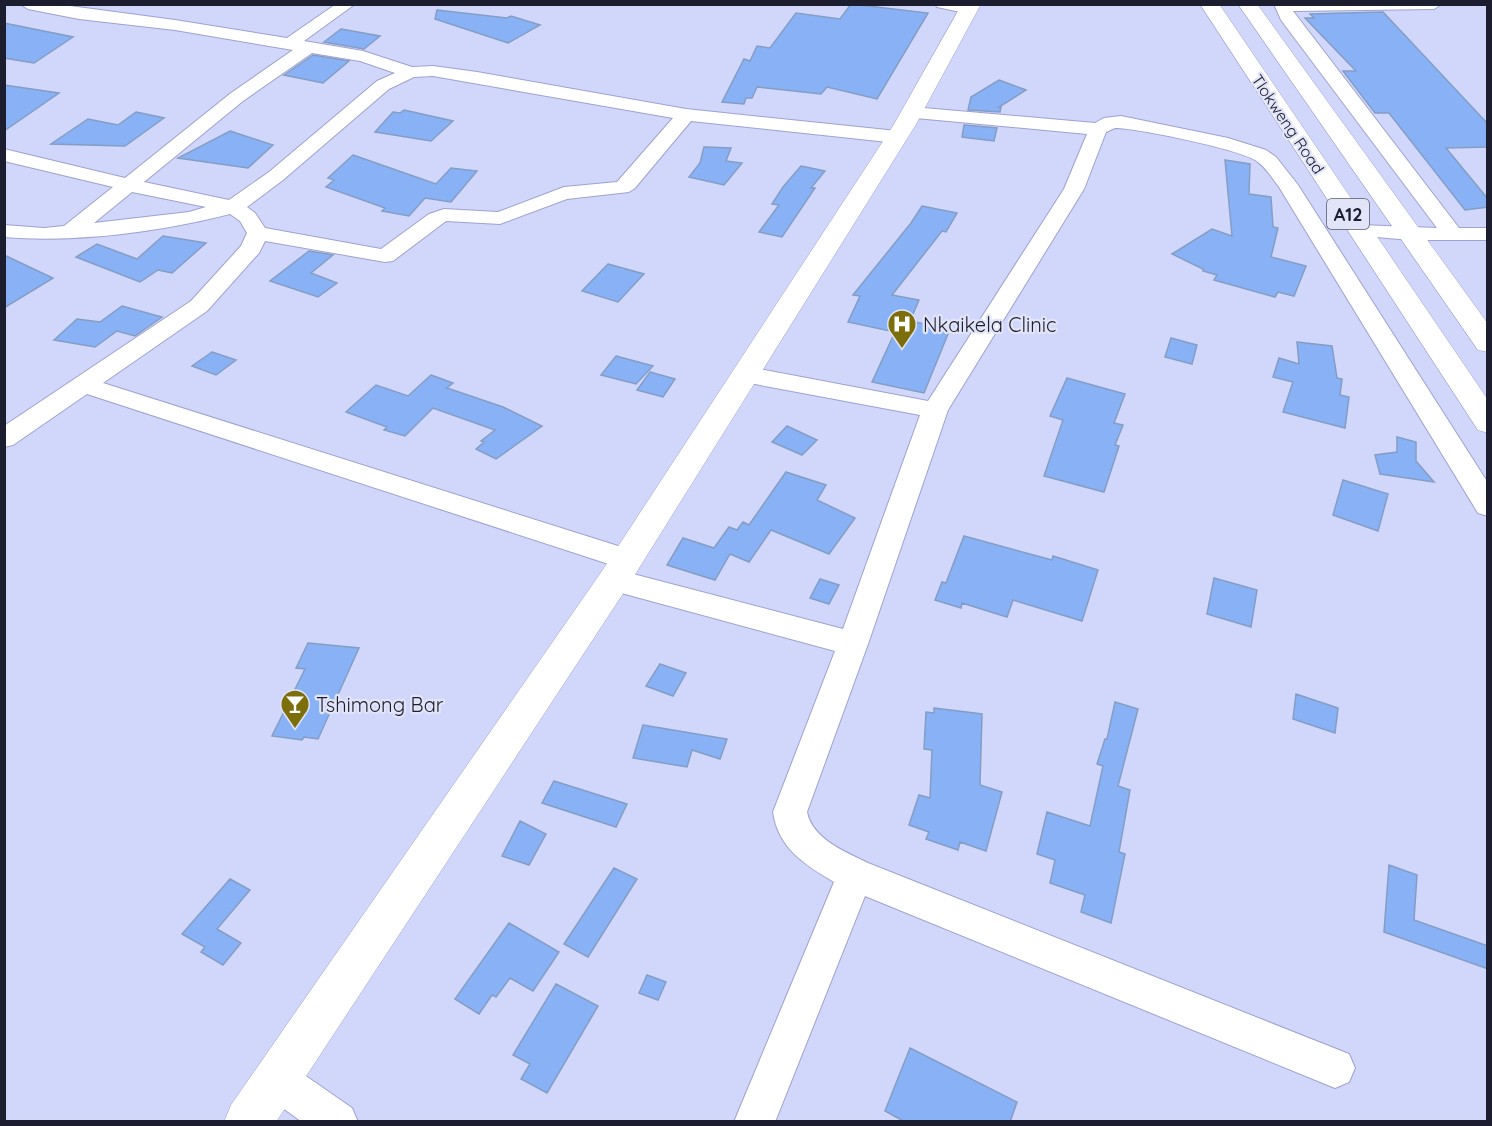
<svg xmlns="http://www.w3.org/2000/svg" width="1492" height="1126" font-family="Quicksand,sans-serif">
	<style>
		.building { fill: #89b2f6; stroke: #849dc4; stroke-width: 1.5 }
		.lines { fill: none; stroke-linecap: round; stroke-linejoin: round }
		.street-casing { stroke: #9ea2cf; stroke-width: 2 }
		.secondary-casing { stroke: #9ea2cf; stroke-width: 1 }
		.primary-casing { stroke: #9ea2cf; stroke-width: 1 }
		.street { fill: #fff; fill-rule: evenodd }
		.secondary { fill: #fff; fill-rule: evenodd }
		.primary { fill: #fff; fill-rule: evenodd }
		.labels { text-anchor: middle; dominant-baseline: central; stroke-width: 4.5; stroke-linejoin: round; paint-order: stroke }
		.far-street-label { font-size: 16px; fill: #1c1d2e; stroke: #e2e4f7 }
		.shield { fill: #e2e4f7; stroke: #57596a; stroke-width: 1.5 }
		.shield-label { font-size: 18px; font-weight: bold; fill: #1c1d2e }
		.poi-label { font-size: 20px; fill: #1c1d2e; stroke: #e2e4f7; text-anchor: start }
	</style>
	<rect width="100%" height="100%" fill="#d1d6fb"/>
	<path class="building" d="M851,4l77,9 -51,86 -50,-12 -6,7 -64,-7 -5,11h-6l-2,6 -22,-2 22,-43 6,2 7,-15 13,2 26,-35 44,6z
		M437,10l70,8 4,-2 29,9 -32,18 -73,-24z
		M1383,12l105,112v23l-42,1 42,51v8l-23,3 -76,-97h-14l-32,-42h13l-51,-53h9l-4,-4z
		M4,23l69,14 -39,26 -30,-5z
		M341,29l39,7 -16,13 -40,-7z
		M313,55l36,6 -26,22 -39,-8z
		M999,80l27,10 -27,17h2l-1,5 -32,-2 3,-13z
		M4,85l55,8 -55,38z
		M404,110l49,11 -22,20 -56,-9 18,-20 7,1z
		M136,112l28,6 -39,28 -74,-2 37,-25 30,6z
		M964,125l33,3 -3,13 -32,-4z
		M230,131l43,14 -25,23 -70,-10z
		M704,147l27,1 -5,13 16,2 -18,22 -35,-8 11,-14z
		M353,155l83,29 15,-16 26,3 -26,31 -26,-4 -16,18 -27,-5 3,-3 -59,-21 8,-7 -6,-2z
		M1225,160l25,4 -1,30 22,3 2,30 5,1 -7,29 35,9 -12,30 -16,-4 -3,5 -61,-17 3,-5 -14,-4v-2l-31,-15 40,-25 20,7z
		M801,166l24,5 -14,17h4l-33,49 -23,-5 20,-27 -7,-1 11,-17z
		M922,206l35,7 -11,19 -4,-1 -50,64 27,5 -9,21 40,8 -26,64 -52,-11 23,-50 -47,-10 12,-26 -7,-1 58,-72z
		M163,236l43,7 -34,30 -14,-3 -18,12 -64,-25 21,-13 40,15z
		M309,251l24,4 -22,18 26,10 -19,14 -48,-16z
		M4,255l49,23 -49,30z
		M608,264l36,10 -26,28 -36,-11z
		M122,306l40,11 -27,19 -18,-5 -22,16 -41,-7 23,-21 23,3z
		M1171,338l26,7 -5,19 -27,-7z
		M1297,342l35,4 5,32 5,1 -2,16 9,2 -4,31 -62,-16 10,-30 -20,-5 6,-19 20,6z
		M212,352l24,8 -20,15 -24,-9z
		M616,356l37,10 -17,18 -35,-9z
		M650,372l25,7 -12,18 -26,-7z
		M431,375l22,8 -6,5 56,19 39,19 -46,33 -20,-10 8,-7 -3,-1 14,-11 -62,-22 -28,28 -21,-6 3,-3 -41,-15 30,-27 32,11z
		M1067,378l58,16 -11,29 9,2 -8,20 4,1 -15,46 -60,-16 19,-56 -13,-4z
		M787,426l30,14 -15,15 -30,-13z
		M1397,437l19,5v19l18,21 -54,-8 -5,-19 22,-3z
		M786,472l40,13 -9,15 38,18 -26,36 -58,-24 -22,32 -19,-8 -15,26 -48,-15 16,-27 31,10 15,-21 8,3 6,-8 6,3z
		M1343,480l45,14 -10,37 -45,-16z
		M964,536l88,24 1,-4 45,14 -16,51 -69,-21 -6,17 -45,-14 -1,5 -26,-8 7,-18 4,1z
		M1214,578l43,12 -6,37 -44,-13z
		M820,579l19,6 -10,19 -19,-6z
		M308,643l51,5 -41,91 -14,-2 -2,3 -30,-4 33,-67 -9,-1z
		M660,664l26,9 -13,23 -27,-10z
		M1296,694l42,14 -3,25 -42,-14z
		M1115,702l23,7 -20,77 12,4 -11,62 6,2 -14,69 -30,-11 4,-17 -35,-12 5,-23 -18,-6 10,-42 43,14 13,-60 -6,-2 8,-25h2z
		M934,708l48,6 -2,71 22,7 -16,59 -26,-9 -2,8 -32,-11 3,-7 -20,-7 10,-30 11,3 2,-48 -8,-1 2,-37 8,1z
		M643,725l84,14 -7,20 -28,-9 -5,17 -54,-9z
		M554,781l73,23 -11,23 -74,-24z
		M520,821l26,13 -17,31 -27,-9z
		M1389,865l28,10 -3,45 74,26v23l-104,-37z
		M614,868l23,11 -49,78 -24,-13z
		M230,879l20,11 -33,39 24,14 -18,22 -22,-13 4,-5 -23,-13z
		M509,923l50,29 -26,39 -23,-13 -14,19 -4,-2 -13,19 -24,-15z
		M647,975l19,7 -8,18 -19,-7z
		M556,984l42,22 -51,87 -26,-14 9,-15 -17,-9z
		M910,1048l107,54 -7,20h-105l-20,-11z"/>
	<g class="lines">
		<g class="street-casing">
			<path id="street" d="M20,4h35l120,16 112,18 49,-34h19l-51,37 59,10 49,16 21,-1 44,6 209,37 211,22 7,2 3,4 -3,4 -7,2 -206,-22 -56,67 -6,4 -62,7 -67,25 -54,-3 -53,40 -8,1 -120,-21 -6,12 -52,58 -104,72 534,169 4,7 -4,7 -10,4 -540,-176 -74,51 -9,2v-21l187,-125 50,-55 6,-13 -7,-12 -10,-7c-71,18 -153,29 -226,23v-12l40,3 20,-2 49,-39 -109,-26v-12l121,29 106,-85 62,-43 -118,-20 -96,-11 -51,-10zM312,53l48,8 35,12 -18,8 -108,91 -40,28 -85,-18 99,-81zM433,76l240,42 -56,64 -53,5 -66,25 -54,-3 -15,5 -48,35 -116,-21 -10,-15 -8,-6 36,-27 106,-91 25,-12zM132,192l74,15 -17,5 -95,11z
				M935,4h36l7,5 -8,5 -33,-7z
				M1274,4h168l-8,5 -141,2 166,217h29v12h-77l-58,-5 -4,-4 4,-4 7,-2 77,3 -156,-208z
				M912,107l183,16 9,-5 17,-2 107,22 38,12 10,7 22,28 190,298v33l-10,-3 -199,-326c-7,-9 -14,-21 -24,-27 -18,-11 -118,-32 -140,-32l-9,4 -22,57 -136,221 -80,234 -61,168c5,27 39,40 61,51l481,191 6,14 -6,14 -14,6 -470,-192 -90,226h-41l100,-240c-29,-17 -56,-34 -61,-70l62,-161 -221,-60 -10,-3 -4,-8 4,-8 10,-3 229,60 77,-214 -176,-33 -9,-3 -3,-5 3,-5 9,-3 184,35 136,-212 23,-55 -182,-17 -2,-4 2,-4z
				M276,1059l14,6 62,43 6,14h-56l-40,-29 -6,-14 6,-14z"/>
		</g>
		<g class="secondary-casing">
			<path id="secondary" d="M962,4h19l-66,122 -289,463 -350,533h-52l7,-17 371,-534 291,-445z"/>
		</g>
		<g class="primary-casing">
			<path id="primary" d="M1200,4h19l269,396v33l-10,-3z
				M1238,4h19l231,320v28l-10,-2z"/>
		</g>
		<use href="#street" class="street"/>
		<use href="#secondary" class="secondary"/>
		<use href="#primary" class="primary"/>
	</g>
	<defs>
		<g id="hospital-pin" transform="scale(1.5)"><path d="M0 17L-7.5 6A9.5 9.5 0 1 1 7.5 6Z" fill="#7d6e0c" stroke="#e2e4f7"/><path d="M-5-5h3v3.5h4V-5h3V5h-3V1.5h-4V5h-3Z" fill="#fff"/></g>
		<g id="bar-pin" transform="scale(1.5)"><path d="M0 17L-7.5 6A9.5 9.5 0 1 1 7.5 6Z" fill="#7d6e0c" stroke="#e2e4f7"/><path d="M-6-5H6L.8 .8V4.5H3.5V6h-7V4.5H-.8V.8Z" fill="#fff"/></g>
	</defs>
	<g fill-rule="evenodd">
		<use href="#hospital-pin" x="902" y="324"/>
		<use href="#bar-pin" x="295" y="704"/>
	</g>
	<g class="labels">
		<g class="far-street-label">
			<text transform="translate(1288 124) rotate(56)">Tlokweng Road</text>
		</g>
		<rect class="shield" x="1327" y="199" width="42" height="30" rx="4.5"/>
		<g class="shield-label">
			<text x="1348" y="214">A12</text>
		</g>
		<g class="poi-label">
			<text x="923" y="324">Nkaikela Clinic</text>
			<text x="316" y="704">Tshimong Bar</text>
		</g>
	</g>
	<rect width="1492" height="1126" fill="none" stroke="#1c1d2e" stroke-width="12"/>
</svg>
